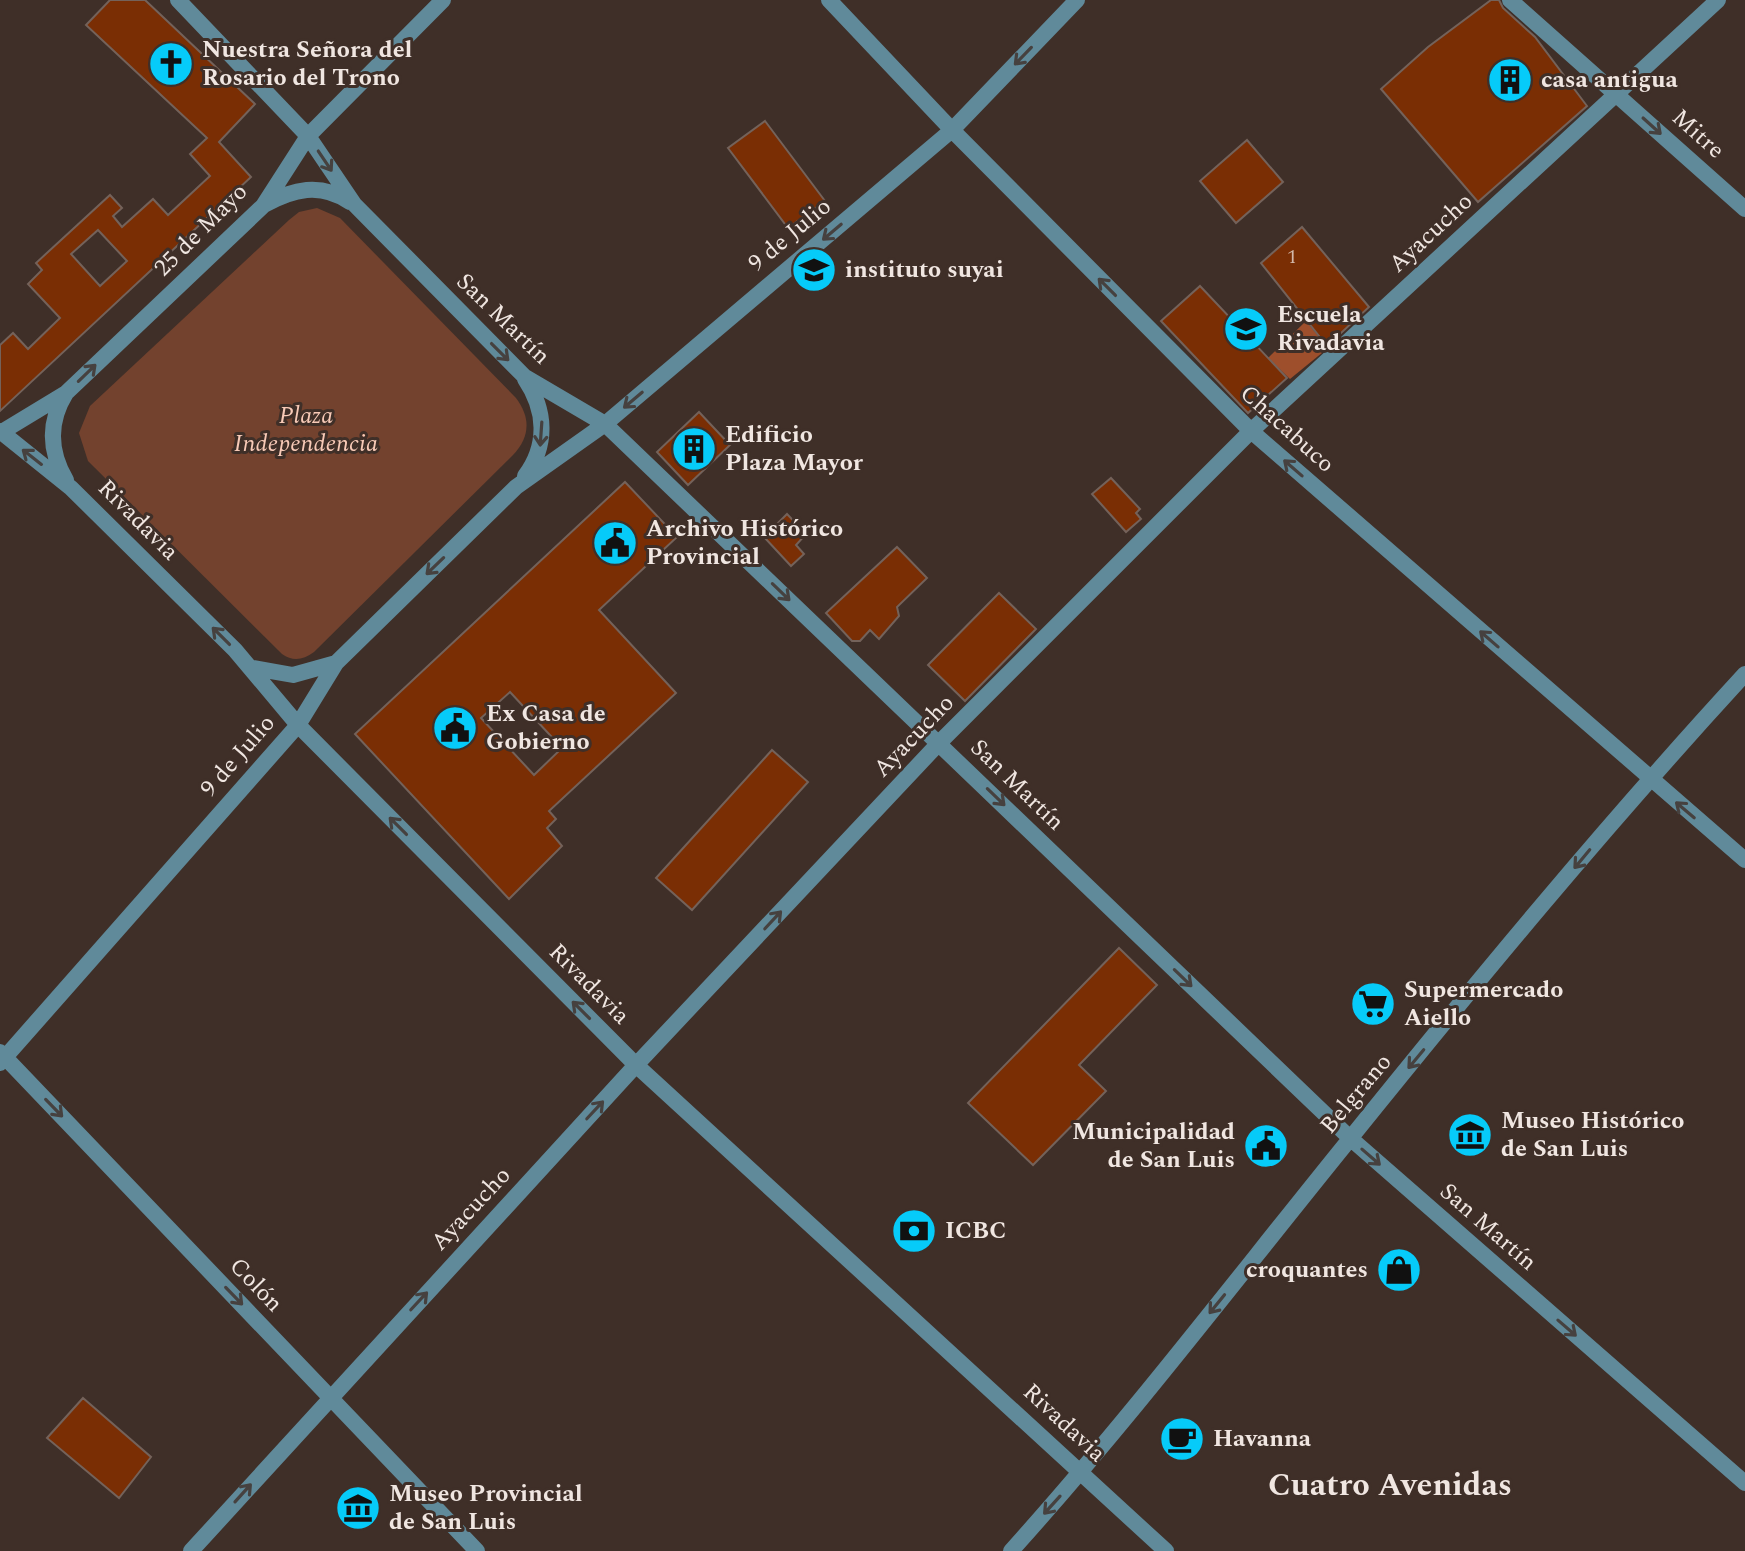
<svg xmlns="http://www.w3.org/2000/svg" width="1745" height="1551" font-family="Spectral,serif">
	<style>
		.green { fill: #73422e }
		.forest { fill: #9e4f2c }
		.building { fill: #7a2e04; stroke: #74625a; stroke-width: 2; fill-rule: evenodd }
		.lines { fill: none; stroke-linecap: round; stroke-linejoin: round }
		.street { stroke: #608a9a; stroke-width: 16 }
		.oneway { stroke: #46413f }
		.labels { text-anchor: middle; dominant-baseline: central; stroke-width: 6; stroke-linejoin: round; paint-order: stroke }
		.number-label { font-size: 20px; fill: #d2b8aa }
		.poi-label { font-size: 24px; font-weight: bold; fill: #f0e6e1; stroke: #3f2f28; text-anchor: start }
		.street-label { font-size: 24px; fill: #f0e6e1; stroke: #3f2f28 }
		.park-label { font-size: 24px; font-style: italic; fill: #f8cab7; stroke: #3f2f28 }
		.district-label { font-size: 32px; font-weight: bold; fill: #f0e6e1; stroke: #3f2f28 }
	</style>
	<rect width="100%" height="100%" fill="#3f2f28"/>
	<path class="green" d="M317,208l23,10 176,180c15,20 14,39 -3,57l-199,197c-11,8 -21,10 -32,2l-194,-193 -9,-28 11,-27 199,-186 10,-8z"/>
	<path class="forest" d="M1306,321l22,27 -38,31 -22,-21z"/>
	<path class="building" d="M110,0h35l110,104 -36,38 32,35 -251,234v-66l13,-12 15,16 32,-31 -32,-34 14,-14 -6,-7 74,-68 12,13 -9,8 9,11 31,-28 15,16 42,-39 -20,-22 17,-16 -121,-113zM98,230l29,31 -27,25 -29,-32z
		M1491,0h8l4,8 32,29 52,69 -109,96 -97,-113 47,-42z
		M765,121l60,80 -37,27 -60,-80z
		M1247,140l36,42 -47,41 -36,-42z
		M1302,227l67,80 -42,39 -66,-83z
		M1200,286l87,92 -39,35 -87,-92z
		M699,412l31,33 -42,40 -31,-33z
		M1111,478l29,31 -4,4 5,6 -15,13 -34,-38z
		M625,482l52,55 -78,73 77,83 -127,118 7,8 -9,9 15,18 -53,53 -154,-165zM510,692l52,56 -28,27 -53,-57z
		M787,514l19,20 -10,11 8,9 -13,12 -27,-29z
		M897,547l30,31 -30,29 2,9 -20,23 -9,-9 -10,11h-8l-26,-28z
		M999,593l37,36 -71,72 -37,-36z
		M772,750l36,32 -116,128 -36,-32z
		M1119,948l38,37 -78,80 27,26 -73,74 -65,-62z
		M83,1398l68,59 -32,41 -72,-60z"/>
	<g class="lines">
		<path class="street" d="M178,0l130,136 46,68 171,173 80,47 745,714 395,345
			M829,0l123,130 299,301 494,429
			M1510,0l235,209
			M264,205c29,-16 56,-23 86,-3
			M525,379c21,31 23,66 0,97
			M0,431l71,57 164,162 63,75 338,340 530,486
			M0,433l66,-40 197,-187 45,-70 135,-136
			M66,480c-17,-29 -18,-58 0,-87
			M254,668l39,7 43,-12
			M0,1052l477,499
			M0,1063l298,-338 38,-62 180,-176 89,-63 347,-294 125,-130
			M191,1551l445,-486 303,-322 312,-312 467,-431
			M1011,1551c119,-132 226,-273 338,-411 128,-159 258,-316 396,-466"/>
	</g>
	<defs><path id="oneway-shaft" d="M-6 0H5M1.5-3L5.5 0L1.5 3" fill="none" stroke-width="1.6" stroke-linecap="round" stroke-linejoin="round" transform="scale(2)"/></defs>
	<g class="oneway">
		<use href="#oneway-shaft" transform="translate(1023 56) rotate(134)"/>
		<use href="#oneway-shaft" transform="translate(1652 126) rotate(42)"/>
		<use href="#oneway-shaft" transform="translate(325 161) rotate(56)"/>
		<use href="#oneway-shaft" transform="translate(832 232) rotate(140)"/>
		<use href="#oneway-shaft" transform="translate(1107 287) rotate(-135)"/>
		<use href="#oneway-shaft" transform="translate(500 352) rotate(45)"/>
		<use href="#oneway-shaft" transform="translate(87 373) rotate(-44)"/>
		<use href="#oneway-shaft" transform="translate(633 400) rotate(140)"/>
		<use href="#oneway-shaft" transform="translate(541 434) rotate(94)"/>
		<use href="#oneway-shaft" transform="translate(32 457) rotate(-142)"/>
		<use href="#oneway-shaft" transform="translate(1293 468) rotate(-139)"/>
		<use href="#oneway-shaft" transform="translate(435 566) rotate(136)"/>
		<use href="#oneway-shaft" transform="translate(781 592) rotate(44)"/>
		<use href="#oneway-shaft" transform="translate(221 636) rotate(-135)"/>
		<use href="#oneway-shaft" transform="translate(1489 639) rotate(-139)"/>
		<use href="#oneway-shaft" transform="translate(996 797) rotate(44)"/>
		<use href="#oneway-shaft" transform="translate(1685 810) rotate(-140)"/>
		<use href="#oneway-shaft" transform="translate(398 826) rotate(-135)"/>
		<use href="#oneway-shaft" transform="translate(1582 859) rotate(130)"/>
		<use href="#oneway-shaft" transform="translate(773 920) rotate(-47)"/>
		<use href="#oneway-shaft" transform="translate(1183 978) rotate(44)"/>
		<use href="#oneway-shaft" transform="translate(581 1010) rotate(-135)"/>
		<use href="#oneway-shaft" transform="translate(1416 1059) rotate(130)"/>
		<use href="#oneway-shaft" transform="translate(54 1108) rotate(46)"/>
		<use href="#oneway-shaft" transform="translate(595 1110) rotate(-47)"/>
		<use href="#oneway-shaft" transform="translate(1371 1157) rotate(41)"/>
		<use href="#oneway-shaft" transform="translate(234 1296) rotate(46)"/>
		<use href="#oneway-shaft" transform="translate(419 1301) rotate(-47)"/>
		<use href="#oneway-shaft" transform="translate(1217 1304) rotate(129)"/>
		<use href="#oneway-shaft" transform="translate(1567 1328) rotate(41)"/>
		<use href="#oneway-shaft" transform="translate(243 1493) rotate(-48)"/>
		<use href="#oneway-shaft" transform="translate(1052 1505) rotate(132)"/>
	</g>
	<defs>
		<g id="church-disc" transform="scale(2.3)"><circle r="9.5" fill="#06cbf9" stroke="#3f2f28"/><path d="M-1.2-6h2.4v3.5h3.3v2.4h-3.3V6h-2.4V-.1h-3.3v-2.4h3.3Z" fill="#111"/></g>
		<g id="building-disc" transform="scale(2.3)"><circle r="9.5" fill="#06cbf9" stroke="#3f2f28"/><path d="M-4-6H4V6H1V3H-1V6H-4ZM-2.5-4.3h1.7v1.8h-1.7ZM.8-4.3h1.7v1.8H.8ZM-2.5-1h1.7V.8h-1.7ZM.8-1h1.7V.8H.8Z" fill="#111"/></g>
		<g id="school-disc" transform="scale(2.3)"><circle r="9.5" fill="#06cbf9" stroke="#3f2f28"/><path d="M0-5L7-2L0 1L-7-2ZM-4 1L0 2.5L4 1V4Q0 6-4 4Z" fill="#111"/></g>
		<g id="civic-disc" transform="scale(2.3)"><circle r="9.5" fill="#06cbf9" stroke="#3f2f28"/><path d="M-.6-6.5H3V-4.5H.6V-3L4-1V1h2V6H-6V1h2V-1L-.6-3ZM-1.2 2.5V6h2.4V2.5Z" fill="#111"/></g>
		<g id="supermarket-disc" transform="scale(2.3)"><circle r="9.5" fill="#06cbf9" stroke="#3f2f28"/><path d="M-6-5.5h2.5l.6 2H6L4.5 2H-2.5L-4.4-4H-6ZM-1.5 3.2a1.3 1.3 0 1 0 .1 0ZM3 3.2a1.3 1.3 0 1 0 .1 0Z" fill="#111"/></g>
		<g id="museum-disc" transform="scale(2.3)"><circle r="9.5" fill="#06cbf9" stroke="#3f2f28"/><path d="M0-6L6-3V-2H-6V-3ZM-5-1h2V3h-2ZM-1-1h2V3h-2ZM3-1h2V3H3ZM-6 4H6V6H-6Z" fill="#111"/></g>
		<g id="bank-disc" transform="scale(2.3)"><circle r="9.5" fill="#06cbf9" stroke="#3f2f28"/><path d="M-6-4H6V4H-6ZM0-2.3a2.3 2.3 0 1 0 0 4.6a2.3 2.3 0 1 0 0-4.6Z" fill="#111"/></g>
		<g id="shop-disc" transform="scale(2.3)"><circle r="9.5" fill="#06cbf9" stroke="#3f2f28"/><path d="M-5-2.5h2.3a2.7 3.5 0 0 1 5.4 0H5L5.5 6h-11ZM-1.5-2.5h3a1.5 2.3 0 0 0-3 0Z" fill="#111"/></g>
		<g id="cafe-disc" transform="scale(2.3)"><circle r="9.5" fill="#06cbf9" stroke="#3f2f28"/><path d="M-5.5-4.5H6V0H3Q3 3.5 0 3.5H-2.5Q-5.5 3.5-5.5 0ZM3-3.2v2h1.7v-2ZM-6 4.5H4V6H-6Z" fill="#111"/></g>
	</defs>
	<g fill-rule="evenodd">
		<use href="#church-disc" x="171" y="64"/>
		<use href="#building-disc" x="1510" y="80"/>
		<use href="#school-disc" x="814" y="270"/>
		<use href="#school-disc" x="1246" y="329"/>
		<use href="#building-disc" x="694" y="449"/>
		<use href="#civic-disc" x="615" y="543"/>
		<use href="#civic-disc" x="455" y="728"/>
		<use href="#supermarket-disc" x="1373" y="1004"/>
		<use href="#museum-disc" x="1470" y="1135"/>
		<use href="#civic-disc" x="1266" y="1146"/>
		<use href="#bank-disc" x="914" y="1231"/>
		<use href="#shop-disc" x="1399" y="1270"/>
		<use href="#cafe-disc" x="1182" y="1439"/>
		<use href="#museum-disc" x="358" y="1508"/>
	</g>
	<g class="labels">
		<g class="number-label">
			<text x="1292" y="257">1</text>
		</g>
		<g class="poi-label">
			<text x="202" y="50">Nuestra Señora del<tspan x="202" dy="28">Rosario del Trono</tspan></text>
			<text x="1541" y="80">casa antigua</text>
			<text x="845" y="270">instituto suyai</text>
			<text x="1277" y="315">Escuela<tspan x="1277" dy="28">Rivadavia</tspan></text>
			<text x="725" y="435">Edificio<tspan x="725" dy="28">Plaza Mayor</tspan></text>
			<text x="646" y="529">Archivo Histórico<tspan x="646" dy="28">Provincial</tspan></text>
			<text x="486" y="714">Ex Casa de<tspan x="486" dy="28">Gobierno</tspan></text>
			<text x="1404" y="990">Supermercado<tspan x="1404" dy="28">Aiello</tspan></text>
			<text x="1501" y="1121">Museo Histórico<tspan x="1501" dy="28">de San Luis</tspan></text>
			<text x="1235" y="1132" text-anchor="end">Municipalidad<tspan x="1235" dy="28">de San Luis</tspan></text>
			<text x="945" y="1231">ICBC</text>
			<text x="1368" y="1270" text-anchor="end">croquantes</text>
			<text x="1213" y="1439">Havanna</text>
			<text x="389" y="1494">Museo Provincial<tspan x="389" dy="28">de San Luis</tspan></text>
		</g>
		<g class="street-label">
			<text transform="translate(1698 134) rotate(42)">Mitre</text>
			<text transform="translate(201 230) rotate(-45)">25 de Mayo</text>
			<text transform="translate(1431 233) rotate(-43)">Ayacucho</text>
			<text transform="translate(790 235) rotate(-40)">9 de Julio</text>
			<text transform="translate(503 319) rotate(44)">San Martín</text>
			<text transform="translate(1287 429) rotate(42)">Chacabuco</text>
			<text transform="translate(138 520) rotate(45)">Rivadavia</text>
			<text transform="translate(914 736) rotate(-46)">Ayacucho</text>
			<text transform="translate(238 756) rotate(-49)">9 de Julio</text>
			<text transform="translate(1017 785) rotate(44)">San Martín</text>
			<text transform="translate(589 984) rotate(45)">Rivadavia</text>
			<text transform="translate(1356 1094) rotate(-50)">Belgrano</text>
			<text transform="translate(471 1209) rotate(-47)">Ayacucho</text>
			<text transform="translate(1488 1227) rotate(41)">San Martín</text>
			<text transform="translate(256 1285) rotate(46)">Colón</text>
			<text transform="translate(1064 1423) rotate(43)">Rivadavia</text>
		</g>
		<g class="park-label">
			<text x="306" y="416">Plaza<tspan x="306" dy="28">Independencia</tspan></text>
		</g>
		<g class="district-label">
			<text x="1390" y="1485">Cuatro Avenidas</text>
		</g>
	</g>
</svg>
